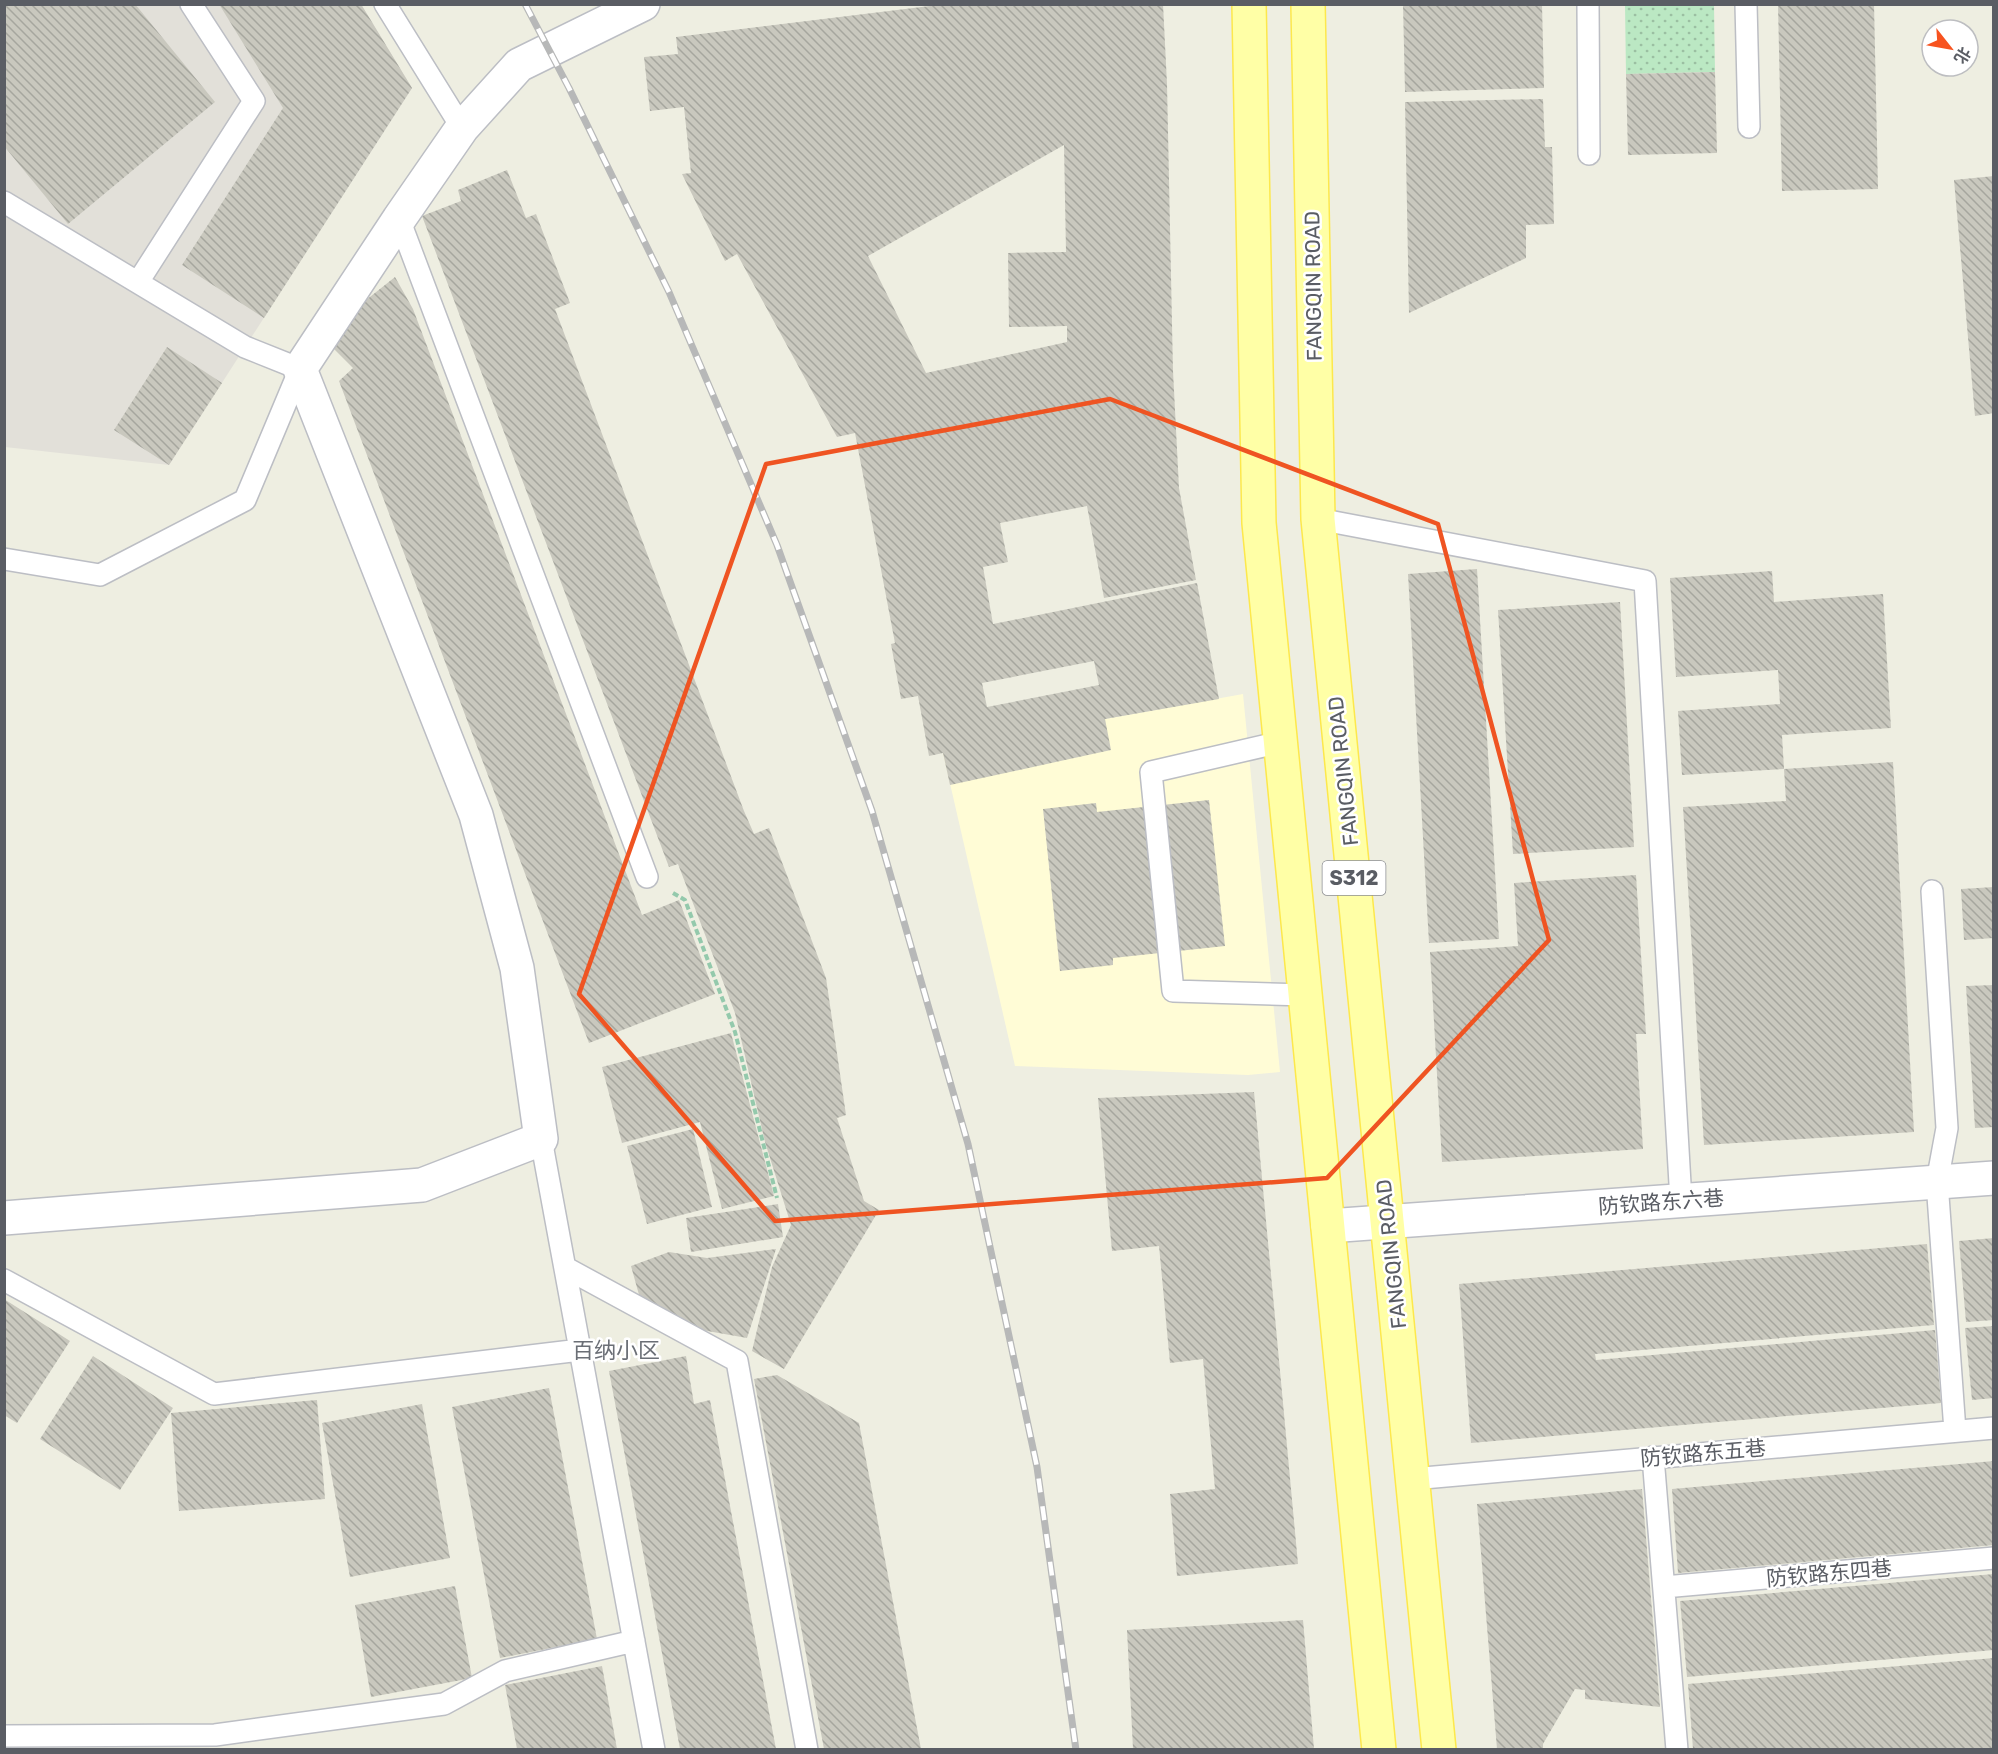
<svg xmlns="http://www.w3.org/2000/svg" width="1998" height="1754" font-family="Rubik,'Noto Sans SC',sans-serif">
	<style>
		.commercial { fill: #fffcd6 }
		.industrial { fill: #e2e0d9 }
		.grass { fill: url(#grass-dots) }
		.building { fill: url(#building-back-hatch); fill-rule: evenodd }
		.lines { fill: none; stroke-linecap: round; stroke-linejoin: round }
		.service-casing { stroke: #bcbec4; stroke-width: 24 }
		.minor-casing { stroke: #bcbec4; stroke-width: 36 }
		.primary-casing { stroke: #fde84c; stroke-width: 36 }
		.path { stroke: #94c9ac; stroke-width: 4; stroke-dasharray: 6 3; stroke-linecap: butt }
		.service { stroke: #fff; stroke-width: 21 }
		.minor { stroke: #fff; stroke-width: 33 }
		.primary { stroke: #ffffa6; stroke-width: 33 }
		.rail-casing { stroke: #b7b8b8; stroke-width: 7 }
		.rail { stroke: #fff; stroke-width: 4.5; stroke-dasharray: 14; stroke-linecap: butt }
		.marked { fill: none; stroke: #ef5422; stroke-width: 4.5; stroke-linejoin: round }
		.labels { text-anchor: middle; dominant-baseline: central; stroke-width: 5; stroke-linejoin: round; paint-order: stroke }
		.shield { fill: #fff; stroke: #8c8e92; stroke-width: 1.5 }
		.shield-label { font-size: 20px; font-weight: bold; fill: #5a5d64 }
		.street-label { font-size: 21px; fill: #5a5d64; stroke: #fff }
		.neighbourhood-label { font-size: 22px; fill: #6b6f76; stroke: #fff }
	</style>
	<defs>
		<pattern id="grass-dots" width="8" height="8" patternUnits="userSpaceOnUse" patternTransform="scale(1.5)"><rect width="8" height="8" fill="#bbe8c3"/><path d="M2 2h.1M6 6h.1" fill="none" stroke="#9bbfa2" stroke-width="1.8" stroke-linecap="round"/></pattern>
		<pattern id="building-back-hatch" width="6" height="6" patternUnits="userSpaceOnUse" patternTransform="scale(1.5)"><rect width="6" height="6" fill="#c9c8be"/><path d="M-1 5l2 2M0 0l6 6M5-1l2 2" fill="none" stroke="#a6a69e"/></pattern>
	</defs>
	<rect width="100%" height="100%" fill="#eeeee1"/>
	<path class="commercial" d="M1243,694l37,378 -32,3 -233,-9 -72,-313 162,-34z"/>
	<path class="industrial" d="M5,5h356l51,83 -243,377 -164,-18z"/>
	<path class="grass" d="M1625,5h89l1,67 -89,2z"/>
	<path class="building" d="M4,4h131l80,98 -147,122 -64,-78z
		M219,4h142l51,84 -148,230 -82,-53 101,-157z
		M946,4h217l4,80 6,287 6,117 17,92 -92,18 -17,-92 -87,17 8,39 -25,5 10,57 204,-41 22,116 -114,20 6,31 -161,35 -7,-32 -14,3 -11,-60 -17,3 -10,-55 4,-1 -40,-210 -18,4 -100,-183 -12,7 -43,-87 9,-1 -7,-66 -34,4 -6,-54 34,-3 -2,-17zM1064,145l2,107 -58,1 1,74 58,-1v16l-141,31 -58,-117zM1094,661l5,24 -112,22 -5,-24z
		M1403,4h139l2,84 -139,4z
		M1778,4h96l4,185 -96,2z
		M1715,72l2,81 -89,2 -2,-81z
		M1543,99l2,48h7l2,77 -28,1v33l-117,55 -4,-211z
		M507,170l19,48 10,-4 34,89 -15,6 189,502 10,23 15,-6 57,150 20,137 -9,3 27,83 15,9 -95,159 -32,-18 20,-84 19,-42 -26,-83 -30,-129 -57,-149 -9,3 -247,-651 39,-15 -3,-11z
		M1994,176v237l-19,3 -21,-236z
		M395,277l18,32 229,606 37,-15 36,94 -126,49 -250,-662 14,-13 -21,-21 24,-39z
		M167,347l55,36 -53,82 -55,-35z
		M1477,569l22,370 -70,4 -21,-369z
		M1772,571l2,31 109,-8 8,134 -109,7 2,34 -102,6 -4,-64 102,-7 -2,-34 -102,7 -6,-99z
		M1620,602l14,245 -121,7 -15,-244z
		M1893,762l21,370 -210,13 -21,-338 103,-6 -2,-32z
		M1209,800l16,146 -112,12v7l-53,6 -17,-162 53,-6 1,9z
		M1636,875l10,159h-10l7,115 -201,13 -12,-210 88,-6 -4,-63z
		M1994,887v51l-30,2 -3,-51z
		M1994,985v142l-19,1 -9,-142z
		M731,1033l43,163 -52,13 -22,-87 -78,21 -20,-76z
		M1254,1092l44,472 -121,12 -7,-82 45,-5 -12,-130 -33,4 -11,-117 -47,5 -14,-153z
		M693,1129l19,78 -65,17 -20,-78z
		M778,1204l5,33 -92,15 -5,-34z
		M1994,1238v82l-28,2 -7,-81z
		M1927,1244l7,81 -339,29 1,6 339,-30 6,73 -470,40 -12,-159z
		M776,1249l-29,89 -51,-9 -55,-27 -10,-36 38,-14 38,6z
		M4,1299l66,42 -53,82 -13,-8z
		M1994,1326v72l-22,2 -7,-72z
		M93,1356l80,52 -53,82 -80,-51z
		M686,1356l8,48 16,-4 66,349h-96l-71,-378z
		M777,1375l82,48 62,326h-97l-70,-370z
		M549,1388l48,251 -97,19 -48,-251z
		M317,1400l8,99 -146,12 -8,-98z
		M422,1404l28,154 -100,19 -28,-154z
		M1994,1461v84l-316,28 -6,-84z
		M1642,1489l18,218 -75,-8v-9l-10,-1 -32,55v5h-46l-20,-245z
		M1994,1574v76l-307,27 -7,-76z
		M455,1586l17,92 -101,19 -16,-92z
		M1303,1620l11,129h-181l-6,-119z
		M1994,1658v91h-301l-5,-65z
		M602,1666l15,83h-100l-12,-64z"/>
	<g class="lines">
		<g class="service-casing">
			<path id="service" d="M385,4l77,124
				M1588,4l1,150
				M1746,4l3,123
				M4,202l241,145 55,22 -55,131 -145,75 -96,-16
				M399,219l248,658
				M138,282l116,-181 -63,-97
				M1318,519l327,62 36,620
				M1281,742l-130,30 22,219 133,4
				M1932,891l15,237 -10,54 18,249
				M541,1139l113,611
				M566,1268l171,93 70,389
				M4,1280l210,114 366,-44
				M1653,1457l24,293
				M1412,1479l582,-51
				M1664,1587l330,-29
				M4,1736l211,-1 229,-31 61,-33 129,-30"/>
		</g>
		<g class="minor-casing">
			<path id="minor" d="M4,1218l418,-33 119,-46 -24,-171 -41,-153 -176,-446 99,-150 63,-91 57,-63 124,-61
				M1328,1226l666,-48"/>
		</g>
		<g class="primary-casing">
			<path id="primary" d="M1249,4l10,519 120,1227
				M1308,4l10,515 121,1231"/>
		</g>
		<path class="path" d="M673,893l12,7 50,132 42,166"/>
		<use href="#service" class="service"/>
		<use href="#minor" class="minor"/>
		<use href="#primary" class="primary"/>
		<g class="rail-casing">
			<path id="rail" d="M525,4l44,84 100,204 108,253 95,266 96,333 69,323 39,283"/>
		</g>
		<use href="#rail" class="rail"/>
	</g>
	<path class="marked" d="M1110,399l328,125 111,416 -222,238 -552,43 -196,-227 187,-530z"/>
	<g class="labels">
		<rect class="shield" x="1322.5" y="861" width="63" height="34" rx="4.5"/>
		<g class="shield-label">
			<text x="1354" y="878">S312</text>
		</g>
		<g class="street-label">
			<text transform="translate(1313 286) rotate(-91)">FANGQIN ROAD</text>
			<text transform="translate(1343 771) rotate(-96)">FANGQIN ROAD</text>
			<text transform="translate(1661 1202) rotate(-4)">防钦路东六巷</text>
			<text transform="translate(1391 1254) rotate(-96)">FANGQIN ROAD</text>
			<text transform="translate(1703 1453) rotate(-5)">防钦路东五巷</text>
			<text transform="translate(1829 1573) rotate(-5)">防钦路东四巷</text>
		</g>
		<g class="neighbourhood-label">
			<text x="616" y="1350">百纳小区</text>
		</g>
	</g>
	<rect width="1998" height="1754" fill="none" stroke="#5a5d64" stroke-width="12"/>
	<g transform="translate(1950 48) rotate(121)"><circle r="28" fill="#ffffff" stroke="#bdbec1" stroke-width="1.5"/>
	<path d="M0-4.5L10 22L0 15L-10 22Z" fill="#f7531f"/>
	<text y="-9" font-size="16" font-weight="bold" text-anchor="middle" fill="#5a5d64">北</text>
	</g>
</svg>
